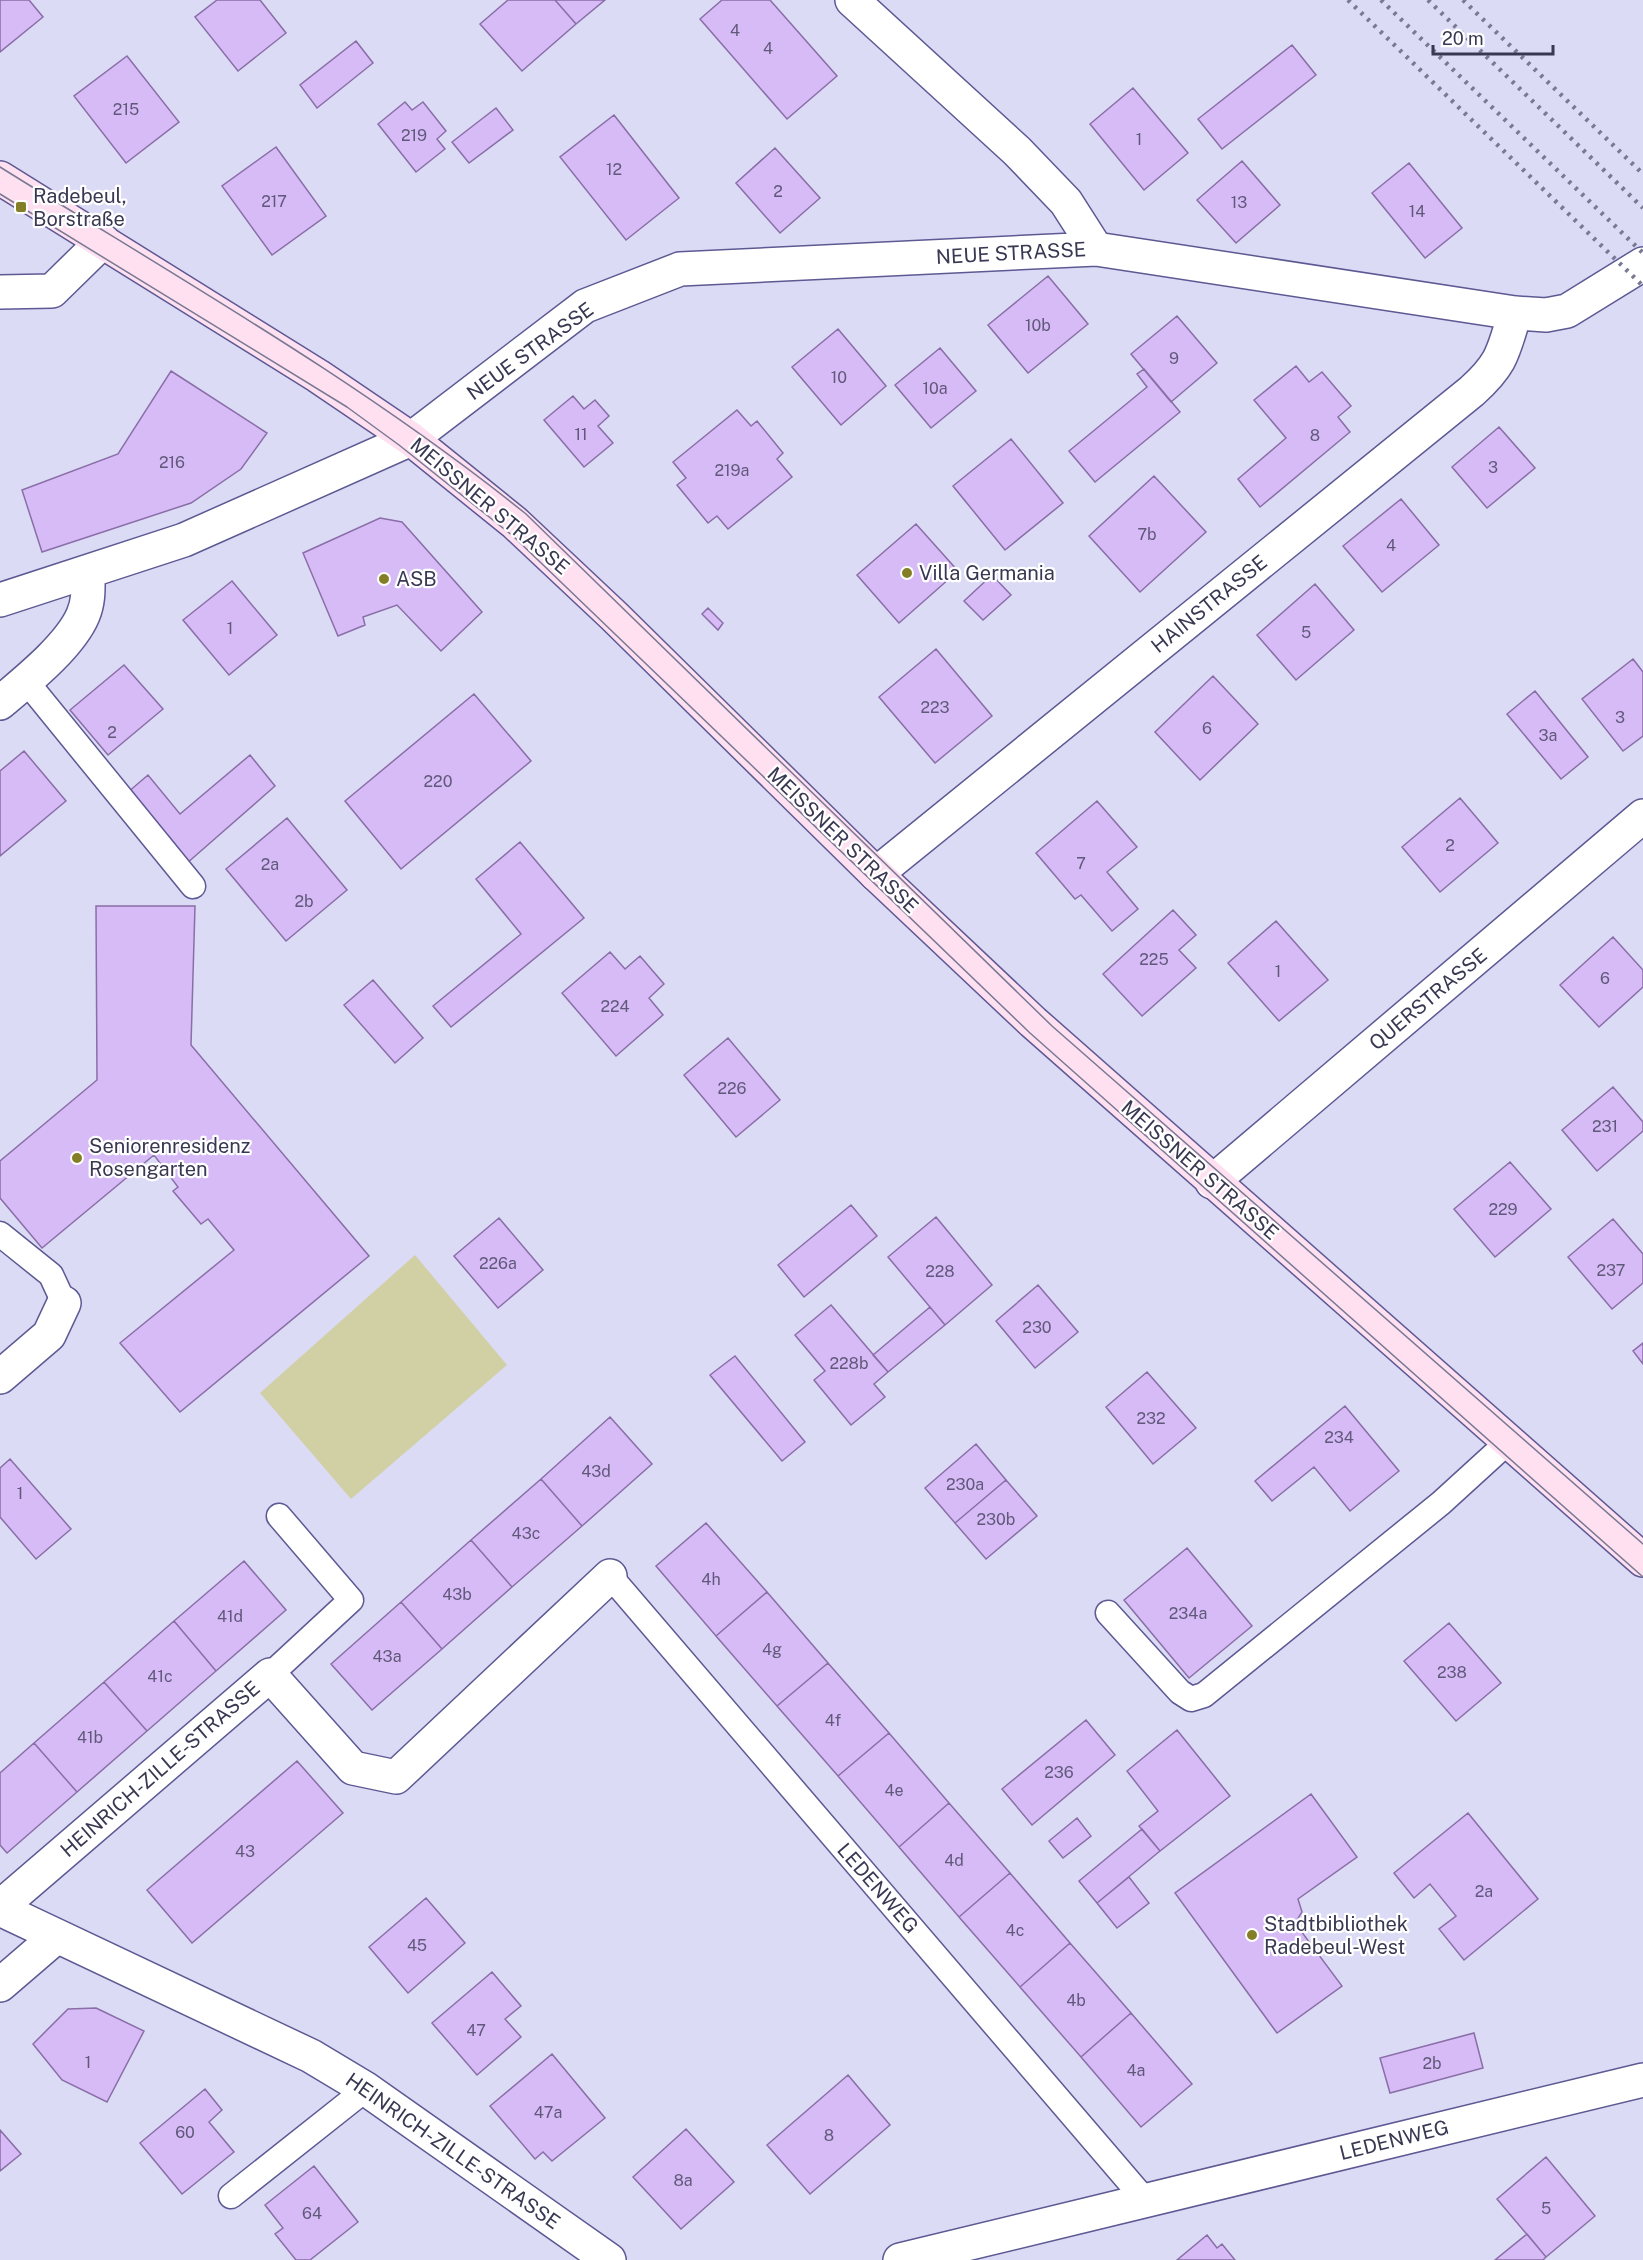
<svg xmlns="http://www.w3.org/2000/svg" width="1643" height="2260" font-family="'Public Sans',sans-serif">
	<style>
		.green { fill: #d1d0a5 }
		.building { fill: #d7bbf6; stroke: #8a6ea7; stroke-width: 1.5 }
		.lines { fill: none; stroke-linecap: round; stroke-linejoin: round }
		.lane-casing { stroke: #5d5992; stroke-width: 27 }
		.street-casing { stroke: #5d5992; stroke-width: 36 }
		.secondary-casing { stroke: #5d5992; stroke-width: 36 }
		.lane { stroke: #fff; stroke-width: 24 }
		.street { stroke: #fff; stroke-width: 33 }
		.secondary { stroke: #fee0f1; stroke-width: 33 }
		.tram { stroke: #797993; stroke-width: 1.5 }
		.rail { stroke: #797993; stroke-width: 4.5; stroke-dasharray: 3 6; stroke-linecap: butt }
		.poi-dot { fill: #847f27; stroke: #fff; stroke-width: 2 }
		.labels { text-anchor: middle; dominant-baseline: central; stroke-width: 4.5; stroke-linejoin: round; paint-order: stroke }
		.number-label { font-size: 16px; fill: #60597b }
		.poi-label { font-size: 20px; fill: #393852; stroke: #fff; text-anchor: start }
		.street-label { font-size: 20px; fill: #393852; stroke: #fff }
	</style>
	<rect width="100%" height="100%" fill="#dbdbf6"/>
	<path class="green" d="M415,1255l92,110 -156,134 -91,-106z"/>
	<path class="building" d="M0,0h29l14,17 -43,35z
		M217,0h43l26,33 -48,38 -43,-54z
		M508,0h47l21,24 -54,47 -42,-47z
		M555,0h50l-29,24z
		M722,0h48l67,76 -50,43 -87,-100z
		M356,41l17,22 -56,45 -17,-23z
		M1292,45l24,30 -94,74 -24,-30z
		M127,56l52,66 -53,41 -52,-67z
		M1133,88l55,65 -44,37 -54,-66z
		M405,102l7,8 11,-8 23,29 -9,8 8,10 -29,23 -38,-48z
		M496,108l17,22 -44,33 -17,-21z
		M614,115l65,83 -53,42 -66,-83z
		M276,147l50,69 -54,39 -50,-69z
		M775,148l45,50 -40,35 -44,-50z
		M1242,161l38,44 -44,38 -39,-43z
		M1409,163l53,65 -37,30 -53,-65z
		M1048,276l40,48 -60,49 -40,-48z
		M1177,316l40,47 -46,39 -40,-48z
		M838,329l48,57 -45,39 -49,-58z
		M940,348l36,43 -45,37 -36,-43z
		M1296,366l13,16 13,-10 29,34 -13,11 12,15 -90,75 -22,-28 48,-41 -32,-38z
		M1144,369l36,43 -85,70 -26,-31 78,-64 -10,-13z
		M171,371l96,62 -26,36 -50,34 -149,49 -20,-62 96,-36z
		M573,396l11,13 11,-9 14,16 -11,10 15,17 -29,24 -40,-47z
		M737,410l14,16 6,-5 26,32 -6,6 15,18 -64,52 -11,-13 -9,7 -31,-38 9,-7 -13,-16z
		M1499,427l36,41 -48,40 -35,-41z
		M1011,439l52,64 -58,47 -52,-64z
		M1154,476l52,56 -66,60 -51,-56z
		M1401,499l38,46 -57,47 -39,-46z
		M380,518l22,4 80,90 -41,39 -44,-46 -34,12 2,8 -27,11 -35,-83z
		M916,524l42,47 -59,52 -42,-48z
		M992,575l19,20 -28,25 -19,-19z
		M232,581l45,54 -48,40 -46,-55z
		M1315,584l39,46 -58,50 -39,-45z
		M708,608l15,15 -5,7 -16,-16z
		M936,649l56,67 -57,47 -56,-66z
		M1633,659l10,13v64l-20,15 -41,-52z
		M124,665l39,44 -55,46 -38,-45z
		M1213,676l45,48 -58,56 -45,-48z
		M1535,691l53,66 -27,22 -54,-65z
		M474,694l57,67 -130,108 -56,-68z
		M24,751l42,50 -66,55v-85z
		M250,755l25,31 -89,78 -59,-71 21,-18 32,39z
		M1460,798l38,45 -58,49 -38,-45z
		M1097,801l40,46 -30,25 31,37 -26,22 -31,-36 -6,4 -39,-46z
		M287,818l60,72 -61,51 -60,-72z
		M520,842l64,76 -133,109 -18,-21 88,-72 -45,-55z
		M96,906h99l-4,139 178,211 -189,156 -60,-69 114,-93 -26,-31 -7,5 -28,-33 5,-4 -24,-32 -112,93 -42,-50v-37l97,-81z
		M1173,910l23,25 -17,15 17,18 -54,48 -39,-42z
		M1276,921l52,59 -49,41 -51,-58z
		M1613,937l30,33v17l-44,40 -39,-42z
		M610,952l15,17 15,-13 24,28 -15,14 14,17 -47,41 -54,-63z
		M373,980l50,58 -28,25 -51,-58z
		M728,1038l52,62 -44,37 -52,-62z
		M1613,1087l30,35v9l-46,40 -35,-41z
		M1510,1162l41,47 -56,48 -41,-48z
		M851,1205l26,31 -73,61 -26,-32z
		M936,1217l56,68 -47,40 -57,-68z
		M499,1218l44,52 -45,38 -44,-52z
		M1613,1219l30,35v29l-31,26 -44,-52z
		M1038,1285l40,47 -43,36 -39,-47z
		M831,1305l57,67 -14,12 11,13 -34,28 -37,-45 11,-9 -30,-36z
		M930,1307l15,18 -57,47 -15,-17z
		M1643,1343v21l-10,-13z
		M735,1356l70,86 -23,19 -72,-86z
		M1147,1372l49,56 -43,36 -47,-57z
		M1345,1406l54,65 -49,40 -36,-44 -42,34 -17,-20z
		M610,1417l42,47 -70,62 -41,-47z
		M976,1444l30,36 -51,43 -30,-35z
		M10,1459l61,70 -35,30 -36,-42v-49z
		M541,1479l41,47 -70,61 -41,-47z
		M1006,1480l31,36 -51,43 -31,-36z
		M706,1523l61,69 -51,44 -60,-70z
		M471,1540l41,47 -70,62 -41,-47z
		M1187,1548l65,78 -63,52 -65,-78z
		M244,1561l42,49 -70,61 -42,-50z
		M767,1592l61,71 -51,43 -61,-70z
		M401,1602l41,47 -70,61 -41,-46z
		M174,1621l42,50 -69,60 -43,-49z
		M1449,1623l52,60 -45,38 -52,-60z
		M828,1663l61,70 -51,43 -61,-70z
		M104,1682l43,49 -70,61 -43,-49z
		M1086,1720l29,35 -83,70 -30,-36z
		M1177,1730l53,66 -70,55 -21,-25 19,-15 -31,-40z
		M889,1733l60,70 -50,44 -61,-71z
		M34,1743l43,49 -70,61 -7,-8v-72z
		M297,1761l46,52 -151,130 -45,-53z
		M1311,1794l46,63 -59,42 4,13 -7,11 47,63 -65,47 -102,-140z
		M949,1803l61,70 -51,44 -60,-70z
		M1468,1813l70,86 -74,61 -25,-31 17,-13 -26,-32 -16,14 -20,-25z
		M1077,1818l14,18 -28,22 -14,-17z
		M1142,1829l18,22 -63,52 -18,-22z
		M1010,1873l60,70 -50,44 -61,-70z
		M1129,1877l20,26 -32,25 -20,-25z
		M426,1898l39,45 -57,50 -39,-46z
		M1070,1943l61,70 -50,44 -61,-70z
		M492,1972l29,34 -16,13 16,18 -44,38 -45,-52z
		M96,2008l48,23 -37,71 -45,-22 -29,-36 35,-35z
		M1131,2013l61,71 -51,43 -60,-70z
		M1474,2033l9,35 -93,25 -10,-35z
		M552,2054l53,64 -53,43 -9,-9 -8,7 -45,-53z
		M848,2075l42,50 -80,69 -43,-49z
		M205,2089l17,21 -13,12 25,30 -52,42 -42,-51z
		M686,2129l48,53 -53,47 -48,-52z
		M0,2130l21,24 -21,17z
		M1546,2157l49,59 -49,41 -49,-58z
		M314,2166l44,56 -48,38h-14l-21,-26 8,-6 -18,-23z
		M1527,2234l19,23 -3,3h-48z
		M1207,2235l10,13 5,-4 13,16h-58z"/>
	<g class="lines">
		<g class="lane-casing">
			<path id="lane" d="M26,681l167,205
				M0,1234l51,41 13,28
				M610,1576l535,624
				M1108,1613l72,79 11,7 13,-4 237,-192 68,-62
				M270,1675l81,-75 -72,-84
				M231,2196l135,-107"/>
		</g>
		<g class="street-casing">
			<path id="street" d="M852,0l165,151 49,51 30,47
				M0,292l52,-1 51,-50
				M0,600l184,-60 227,-101 174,-133 95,-37 416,-20 419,64 31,2 21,-4 76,-47
				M0,703c26,-22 70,-57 83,-88 6,-14 5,-27 5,-41
				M876,874l596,-483c31,-28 31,-39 43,-78
				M1212,1182l431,-366
				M0,1377l49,-42 15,-32
				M0,1907l270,-232 83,93 43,9 214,-201
				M0,1909l311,147 55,33 243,171
				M0,1985l57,-49
				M900,2260l743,-180"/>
		</g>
		<g class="secondary-casing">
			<path id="secondary" d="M0,178l318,198 93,63 104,84 99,93 262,258 157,148 610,538"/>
		</g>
		<use href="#lane" class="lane"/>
		<use href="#street" class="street"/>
		<use href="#secondary" class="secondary"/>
		<path class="tram" d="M0,167c178,111 362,215 526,347l526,512 591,518
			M0,194l347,213 52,38 114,91 517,497 613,544"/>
		<path class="rail" d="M1348,0l295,286
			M1381,0l262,253
			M1428,0l215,208
			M1463,0l180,174"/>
	</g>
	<g class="poi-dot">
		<rect x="15" y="201" width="12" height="12" rx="3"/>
		<circle cx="907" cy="573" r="6"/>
		<circle cx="384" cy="579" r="6"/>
		<circle cx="77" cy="1158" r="6"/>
		<circle cx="1252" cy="1935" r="6"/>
	</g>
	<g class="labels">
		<g class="number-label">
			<text x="735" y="30">4</text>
			<text x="768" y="48">4</text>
			<text x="126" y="109">215</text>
			<text x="414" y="135">219</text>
			<text x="1139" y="139">1</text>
			<text x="614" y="169">12</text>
			<text x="778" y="191">2</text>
			<text x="274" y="201">217</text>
			<text x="1239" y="202">13</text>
			<text x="1417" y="211">14</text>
			<text x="1038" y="325">10b</text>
			<text x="1174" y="358">9</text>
			<text x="839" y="377">10</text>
			<text x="935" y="388">10a</text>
			<text x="581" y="434">11</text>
			<text x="1315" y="435">8</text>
			<text x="172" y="462">216</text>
			<text x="1493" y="467">3</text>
			<text x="732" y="470">219a</text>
			<text x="1147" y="534">7b</text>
			<text x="1391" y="545">4</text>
			<text x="230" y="628">1</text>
			<text x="1306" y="632">5</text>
			<text x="935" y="707">223</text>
			<text x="1620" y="717">3</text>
			<text x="1207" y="728">6</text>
			<text x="112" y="732">2</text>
			<text x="1548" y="735">3a</text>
			<text x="438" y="781">220</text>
			<text x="1450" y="845">2</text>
			<text x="1081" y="863">7</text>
			<text x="270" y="864">2a</text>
			<text x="304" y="901">2b</text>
			<text x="1154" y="959">225</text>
			<text x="1278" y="971">1</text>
			<text x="1605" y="978">6</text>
			<text x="615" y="1006">224</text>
			<text x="732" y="1088">226</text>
			<text x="1605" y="1126">231</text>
			<text x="1503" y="1209">229</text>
			<text x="498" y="1263">226a</text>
			<text x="1611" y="1270">237</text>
			<text x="940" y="1271">228</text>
			<text x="1037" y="1327">230</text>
			<text x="849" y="1363">228b</text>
			<text x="1151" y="1418">232</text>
			<text x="1339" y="1437">234</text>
			<text x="596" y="1471">43d</text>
			<text x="965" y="1484">230a</text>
			<text x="20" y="1493">1</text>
			<text x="996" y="1519">230b</text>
			<text x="526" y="1533">43c</text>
			<text x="711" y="1579">4h</text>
			<text x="457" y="1594">43b</text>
			<text x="1188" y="1613">234a</text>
			<text x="230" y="1616">41d</text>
			<text x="772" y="1649">4g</text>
			<text x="387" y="1656">43a</text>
			<text x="1452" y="1672">238</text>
			<text x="160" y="1676">41c</text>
			<text x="833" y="1720">4f</text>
			<text x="90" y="1737">41b</text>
			<text x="1059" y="1772">236</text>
			<text x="894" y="1790">4e</text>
			<text x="245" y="1851">43</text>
			<text x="954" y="1860">4d</text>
			<text x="1484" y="1891">2a</text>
			<text x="1015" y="1930">4c</text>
			<text x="417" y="1945">45</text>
			<text x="1076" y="2000">4b</text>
			<text x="476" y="2030">47</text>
			<text x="88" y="2062">1</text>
			<text x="1432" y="2063">2b</text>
			<text x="1136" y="2070">4a</text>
			<text x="548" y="2112">47a</text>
			<text x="185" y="2132">60</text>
			<text x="829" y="2135">8</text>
			<text x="683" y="2180">8a</text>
			<text x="1546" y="2208">5</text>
			<text x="312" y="2213">64</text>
		</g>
		<g class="poi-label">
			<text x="33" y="196">Radebeul,<tspan x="33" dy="23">Borstraße</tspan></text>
			<text x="919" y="573">Villa Germania</text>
			<text x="396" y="579">ASB</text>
			<text x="89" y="1146">Seniorenresidenz<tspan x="89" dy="23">Rosengarten</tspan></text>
			<text x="1264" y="1924">Stadtbibliothek<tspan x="1264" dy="23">Radebeul-West</tspan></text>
		</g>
		<g class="street-label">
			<text transform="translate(1011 253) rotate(-3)">NEUE STRASSE</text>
			<text transform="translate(530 351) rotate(-36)">NEUE STRASSE</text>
			<text transform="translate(490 506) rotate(40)">MEISSNER STRASSE</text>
			<text transform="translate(1209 604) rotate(-39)">HAINSTRASSE</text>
			<text transform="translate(843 840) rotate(44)">MEISSNER STRASSE</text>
			<text transform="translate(1428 999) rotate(-40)">QUERSTRASSE</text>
			<text transform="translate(1200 1170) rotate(41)">MEISSNER STRASSE</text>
			<text transform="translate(160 1769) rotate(-41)">HEINRICH-ZILLE-STRASSE</text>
			<text transform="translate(878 1888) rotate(49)">LEDENWEG</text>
			<text transform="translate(1394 2140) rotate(-14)">LEDENWEG</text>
			<text transform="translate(453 2151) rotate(35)">HEINRICH-ZILLE-STRASSE</text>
		</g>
	</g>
	<path d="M1433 45v9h120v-9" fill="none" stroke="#393852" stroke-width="3"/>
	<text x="1442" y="45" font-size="18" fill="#393852" stroke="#ffffff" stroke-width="4.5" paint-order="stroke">20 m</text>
</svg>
